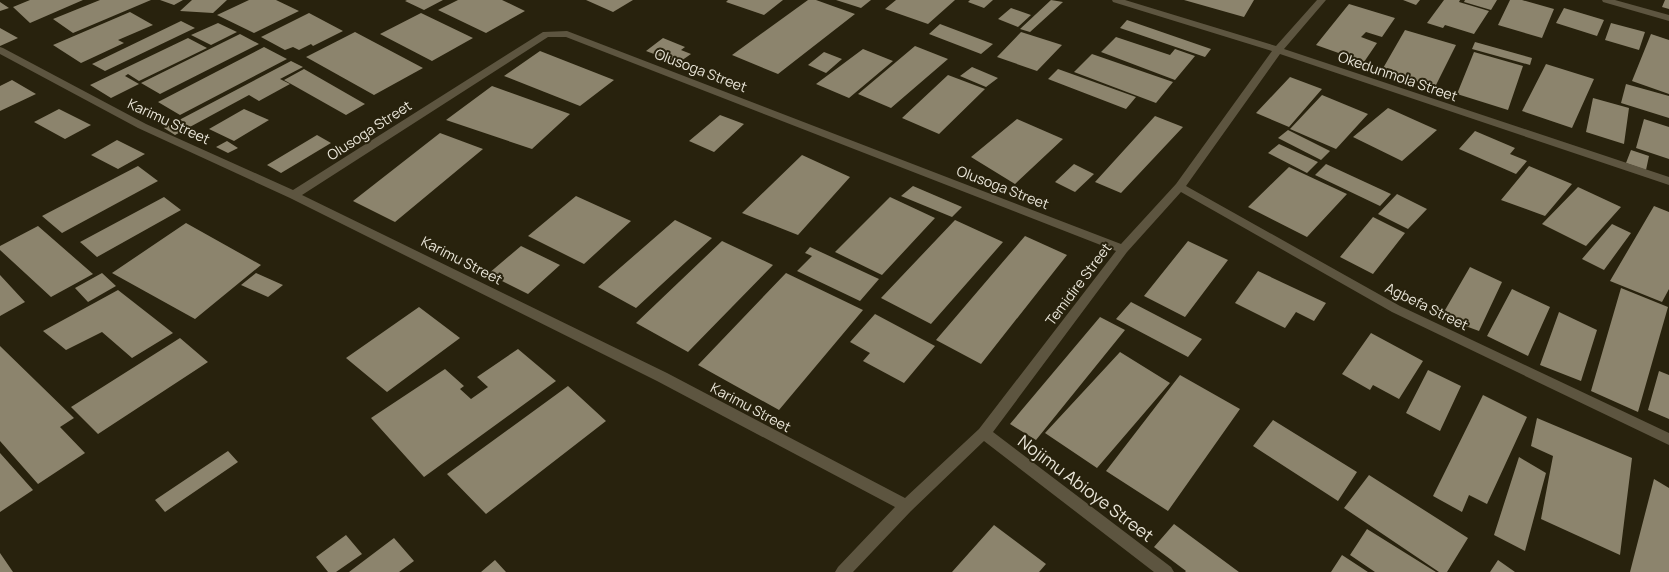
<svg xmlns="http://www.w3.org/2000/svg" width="1669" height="572" font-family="Manrope,sans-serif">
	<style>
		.building { fill: #8c846d }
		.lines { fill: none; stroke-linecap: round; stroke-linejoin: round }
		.street { fill: #5d5540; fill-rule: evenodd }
		.labels { text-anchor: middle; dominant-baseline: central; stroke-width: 4; stroke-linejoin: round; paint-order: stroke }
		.street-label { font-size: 14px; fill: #eae6d9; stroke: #28220d }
		.near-street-label { font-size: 17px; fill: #eae6d9; stroke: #28220d }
	</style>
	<rect width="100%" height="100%" fill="#28220d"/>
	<path class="building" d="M30,0h53l-53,23 -17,-16z
		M100,0h51l-78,33 -20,-14z
		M160,0h23l-9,5z
		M192,0h35l-14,13 -33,-2z
		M249,0h27l23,11 -45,22 -37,-18z
		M407,0h36l-19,10 -19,-9z
		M458,0h44l23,11 -39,22 -48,-23z
		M586,0h47l-20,12z
		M728,0h55l-19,15 -38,-13z
		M808,0h8l39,14 -77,60 -46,-19z
		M836,0h35l-10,8z
		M896,0h59l-27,24 -43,-15z
		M970,0h23l-9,8 -16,-6z
		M1051,0l12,2 -33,30 -10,-3z
		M1184,0h70l-10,17z
		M1403,0h17l-4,5z
		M1444,0h16l-1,2 30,9 -15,23 -29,-9 -2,3 -16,-5z
		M1465,0h32l-6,10 -27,-8z
		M1510,0h12l32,9 -12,29 -44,-13z
		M1665,0h4v9l-7,-2z
		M0,2l9,6 -9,3z
		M1349,4l46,14 -13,19 -16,-5 -5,5 16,6 -13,19 -48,-17z
		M1011,8l20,7 -13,12 -20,-8z
		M1564,8l40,12 -7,16 -41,-13z
		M130,12l23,13 -35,15 6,3 -43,20 -28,-18z
		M309,13l34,18 -30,15 -2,-2 -12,6 -6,-3 -8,3 -24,-13z
		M421,13l52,25 -41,23 -52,-27z
		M1127,20l84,29 -6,8 -85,-29z
		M181,21l14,7 -90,43 -13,-7z
		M218,23l19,9 -26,13 -20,-10z
		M1611,23l34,9 -6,18 -34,-10z
		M940,24l53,20 -12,10 -52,-20z
		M0,28l18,10 -18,8z
		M1405,30l51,15 -21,42 -53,-17z
		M355,32l68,36 -49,27 -68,-38z
		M1021,32l41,13 -25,26 -40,-14z
		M240,34l19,10 -99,50 -19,-11z
		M1651,34l18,6v54l-37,-13z
		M1116,37l54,18 5,-6 20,7 -20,24 -74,-28z
		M188,38l19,10 -68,33 -11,-7 -3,2 14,8 -28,14 -21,-13z
		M663,38l22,9 -4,3 10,4 -13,9 -32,-12z
		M1475,42l57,16 -2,7 -58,-16z
		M915,46l33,13 -57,49 -33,-14z
		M264,47l23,12 -107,56 -22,-13z
		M863,49l30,12 -44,37 -33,-14z
		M540,51l74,29 -34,26 -76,-30z
		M824,52l18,7 -16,14 -18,-8z
		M1474,52l49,14 -15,44 -51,-16z
		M1092,54l81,28 -17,21 -82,-31z
		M291,61l12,6 -23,12 10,5 -31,17 -10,-6 -74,40 -11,-7z
		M1546,64l48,15 -22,49 -50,-17z
		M972,67l26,11 -12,9 -26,-11z
		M304,69l61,35 -19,11 -62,-35z
		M1058,69l78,28 -10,12 -78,-30z
		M948,75l37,14 -46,45 -37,-16z
		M1290,77l32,12 -33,38 -33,-14z
		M12,80l24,14 -36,17v-25z
		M1626,84l43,12v22l-48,-15z
		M492,86l78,28 -38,35 -86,-29z
		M1322,95l46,19 -32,35 -46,-20z
		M1593,98l36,10 -5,36 -38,-12z
		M1388,108l49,22 -35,31 -49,-24z
		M59,109l32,16 -26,14 -31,-17z
		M244,109l25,11 -35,21 -25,-12z
		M720,115l24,9 -30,28 -25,-11z
		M1155,116l28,11 -62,66 -26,-11z
		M1017,119l46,20 -48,45 -44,-27z
		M1644,119l25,8v32l-33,-11z
		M1288,130l42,21 -9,9 -43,-22z
		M1475,131l40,17 -5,6 17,7 -11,13 -57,-25z
		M440,133l43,16 -88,73 -42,-21z
		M317,135l14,8 -50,30 -14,-8z
		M117,140l28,14 -27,15 -27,-14z
		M227,141l11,7 -10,5 -12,-6z
		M1279,144l39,18 -11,11 -39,-20z
		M1631,150l18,6 -3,14 -20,-7z
		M802,155l48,22 -52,58 -56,-22z
		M1074,164l20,10 -19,18 -20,-10z
		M1326,164l65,30 -11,12 -65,-31z
		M138,166l20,15 -96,52 -20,-17z
		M1529,166l43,18 -27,32 -44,-16z
		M1289,167l58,27 -40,43 -59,-30z
		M913,186l49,21 -10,10 -51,-21z
		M1578,187l43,20 -35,39 -44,-22z
		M1397,194l30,15 -19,20 -30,-15z
		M576,196l55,25 -47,43 -56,-28z
		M164,197l17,13 -84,47 -17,-15z
		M890,197l45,21 -53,57 -47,-23z
		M1654,206l15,6v77l-7,13 -52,-21z
		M1373,217l32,16 -32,41 -33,-17z
		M675,220l37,18 -76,70 -38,-21z
		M955,220l48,22 -72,82 -50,-26z
		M186,223l75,42 -66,54 -83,-46z
		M1612,224l19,9 -27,37 -22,-11z
		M38,226l55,48 -42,23 -51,-47v-4z
		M1025,236l42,19 -86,109 -45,-24z
		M722,241l51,24 -85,87 -52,-29z
		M1188,241l40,19 -43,57 -41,-21z
		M521,246l39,19 -32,29 -40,-20z
		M810,247l69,32 -19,22 -63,-30 15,-15 -7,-3z
		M1470,267l32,15 -23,49 -38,-14z
		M1258,271l68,32 -12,18 -18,-9 -11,16 -50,-25z
		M102,273l14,13 -28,16 -13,-14z
		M256,273l27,12 -15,12 -27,-12z
		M786,273l77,37 -84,100 -81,-45z
		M0,275l25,27 -25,14z
		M1621,288l47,19 -30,105 -47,-21z
		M1512,289l38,18 -22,49 -41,-20z
		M118,290l55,43 -41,25 -30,-26 -36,18 -23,-19z
		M1131,302l71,37 -14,18 -72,-38z
		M419,307l41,31 -73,54 -41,-34z
		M1559,312l38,18 -16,51 -41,-16z
		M875,314l60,32 -31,37 -41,-22 7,-8 -20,-11z
		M1100,317l25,13 -89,110 -26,-16z
		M1371,333l52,28 -24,38 -26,-14 -3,5 -28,-16z
		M180,338l28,24 -110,72 -27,-27z
		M0,346l74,72 -14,9 25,26 -47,31 -38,-43z
		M518,349l38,32 -132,96 -53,-59 74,-49 19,17 -4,3 11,10 17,-12 -11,-10z
		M1120,352l50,31 -73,85 -52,-35z
		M1428,370l33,16 -21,45 -34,-18z
		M1659,371l10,4v44l-21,-9z
		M1180,375l60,34 -72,102 -62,-40z
		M568,386l38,35 -120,93 -39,-40z
		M1483,395l44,22 -40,87 -18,-9 -7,17 -29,-16z
		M1537,418l95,40 -12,97 -79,-36 12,-63 -22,-10z
		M1273,420l84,52 -19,29 -85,-55z
		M228,451l10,11 -73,50 -10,-12z
		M0,453l33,37 -33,22z
		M1519,457l27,16 -21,78 -31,-16z
		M1369,475l99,63 -21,34h-8l-95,-64z
		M1654,479l15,9v84h-39z
		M1174,524l65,48h-54l1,-1 -32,-24z
		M994,525l52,39 -7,8h-87z
		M1367,529l69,43h-61l-25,-17z
		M346,535l16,19 -26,18h-8l-12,-15z
		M394,538l20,23 -15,11h-50z
		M0,553l13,19h-13z
		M1342,555l26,17h-37z
		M495,560l11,12h-25z
		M1498,560l17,12h-25z"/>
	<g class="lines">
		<path class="street" d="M1112,0h13l151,46 41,-46h9l-42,49 385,128v8l-389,-131 -94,132 214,120 269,127v12l-277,-133 -211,-120 -54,60 -134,180 178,135 3,5h-20l-170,-131 -73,70 -58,61h-18l3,-5 57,-60 -238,-126 -367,-183 -152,-70 -138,-74v-7l3,1 143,76 147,66 250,-158 24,-1 554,213 55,-60 96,-133 -159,-49zM548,37h18l550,214 -137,178 -74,69 -238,-125 -365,-178z
			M1602,0h13l54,15v6l-66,-19z"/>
	</g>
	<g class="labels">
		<g class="street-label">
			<text transform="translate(701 70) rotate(21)">Olusoga Street</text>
			<text transform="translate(1398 76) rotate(19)">Okedunmola Street</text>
			<text transform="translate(169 121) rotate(25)">Karimu Street</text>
			<text transform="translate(369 130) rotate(-33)">Olusoga Street</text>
			<text transform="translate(1003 187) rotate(21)">Olusoga Street</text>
			<text transform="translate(462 260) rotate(27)">Karimu Street</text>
			<text transform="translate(1078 284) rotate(-53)">Temidire Street</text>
			<text transform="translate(1427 306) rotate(26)">Agbefa Street</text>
			<text transform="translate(751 407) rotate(28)">Karimu Street</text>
		</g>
		<g class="near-street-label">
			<text transform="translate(1086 488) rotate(37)">Nojimu Abioye Street</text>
		</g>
	</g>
</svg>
